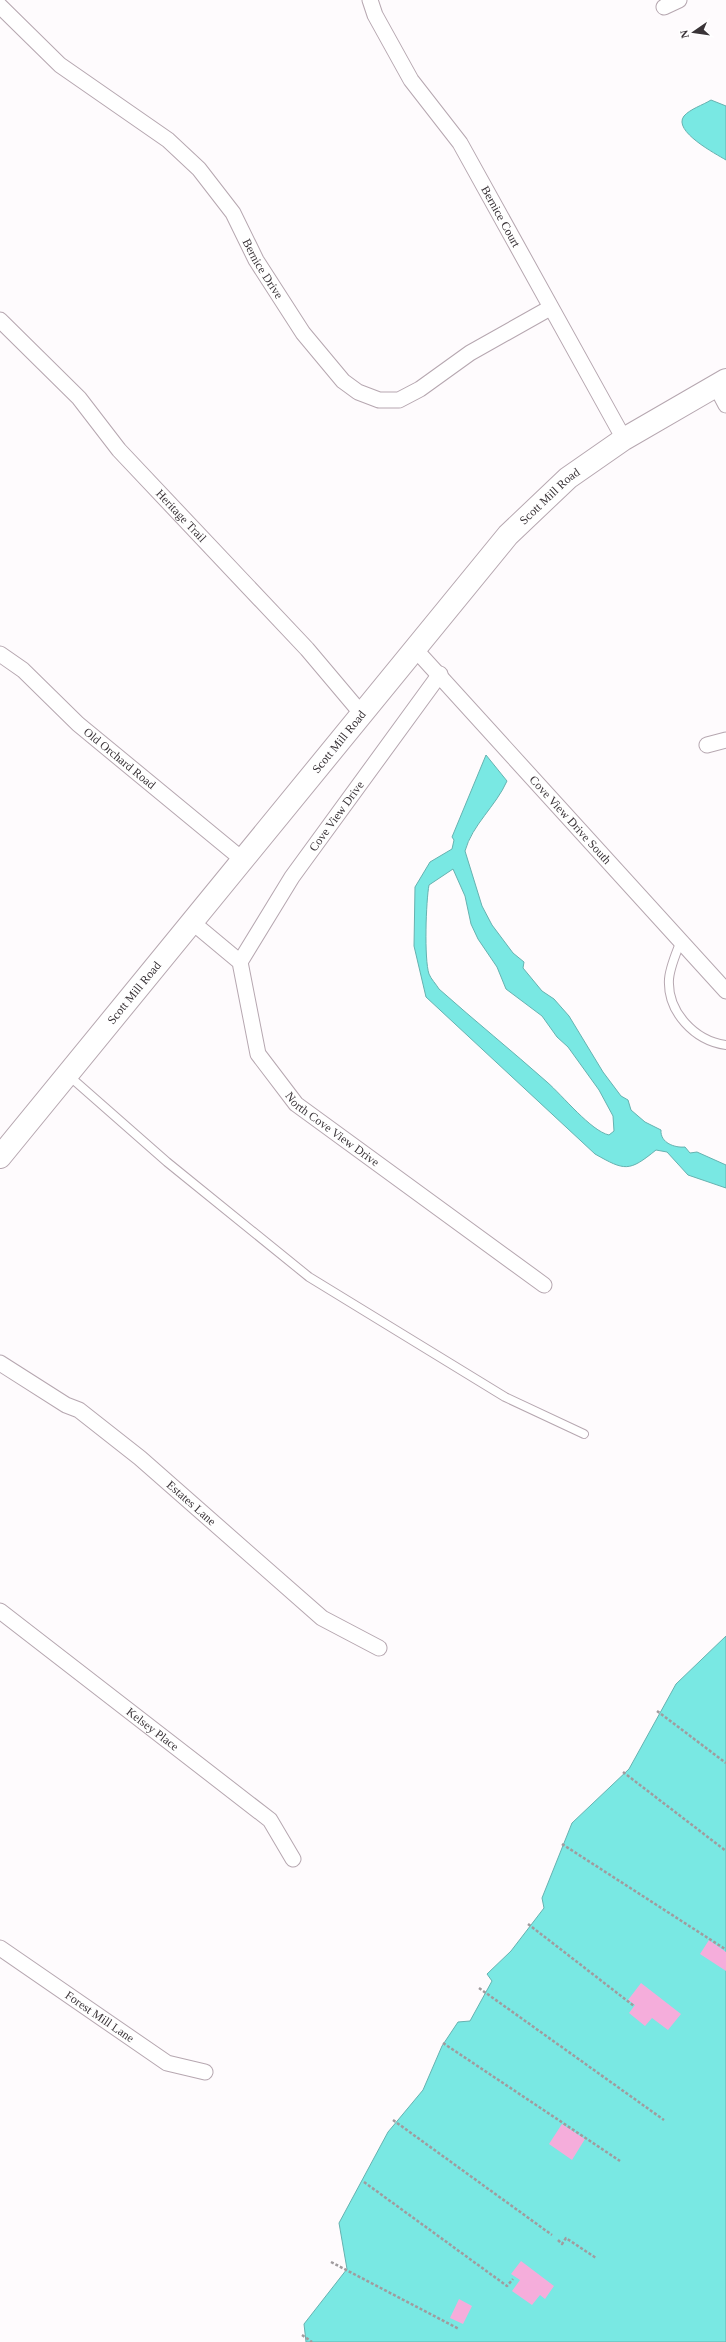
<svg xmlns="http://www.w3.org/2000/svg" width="726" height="2342" font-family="Georgia,serif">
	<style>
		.water { fill: #79e8e3; stroke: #66b2b0; fill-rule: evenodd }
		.building { fill: #f5addb }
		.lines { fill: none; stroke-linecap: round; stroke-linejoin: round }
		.lane-casing { stroke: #b6a7b0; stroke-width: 10 }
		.street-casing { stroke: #b6a7b0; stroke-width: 17 }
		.secondary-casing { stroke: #b6a7b0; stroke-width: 24 }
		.path { stroke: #a09b9e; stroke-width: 2.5; stroke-dasharray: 3 2; stroke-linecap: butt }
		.lane { stroke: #fff; stroke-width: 8 }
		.street { stroke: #fff; stroke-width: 15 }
		.secondary { stroke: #fff; stroke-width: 22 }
		.labels { text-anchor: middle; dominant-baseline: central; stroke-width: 3.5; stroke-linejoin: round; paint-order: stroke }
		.street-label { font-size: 12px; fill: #3a3438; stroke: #fff }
	</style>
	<rect width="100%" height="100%" fill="#fefbfd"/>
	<path class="water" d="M711,100l15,6v54c-10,-6 -54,-29 -42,-44 6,-7 19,-11 27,-16z
		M486,755l21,26c-11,25 -35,44 -42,70l17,55 10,19 21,28 11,9 -1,6 19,23 12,8 15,17 34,56 18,24 7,4 3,10 14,12 16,8c-1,13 14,18 24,17l5,6 7,-1 29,13v23l-38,-13 -21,-23 -11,-2c-27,22 -31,21 -61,4l-169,-157 -12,-51 1,-59 15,-25 22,-13 2,-9 -2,-3zM453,869l12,27 6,28 7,15 19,28 9,22 36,27 15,21 11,10 31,43 14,26 1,15 -5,4c-18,-4 -46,-39 -62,-53 -35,-31 -72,-61 -108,-93 -3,-5 -8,-10 -10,-15 -5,-15 -3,-73 0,-89z
		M726,1636v706h-420l-2,-18 43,-55 -8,-46 49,-91 35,-42 19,-44 16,-24 12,-1 22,-40 -5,-7 24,-23 33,-43 -2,-10 30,-75 57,-54 47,-85z"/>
	<path class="building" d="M709,1940l17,12v19l-26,-17z
		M641,1983l40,31 -13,16 -16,-12 -7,8 -16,-13 6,-8 -7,-5z
		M562,2124l23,15 -13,21 -23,-16z
		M521,2261l33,25 -9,13 -5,-4 -8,10 -20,-14 8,-11 -9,-6z
		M459,2299l13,7 -9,18 -13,-6z"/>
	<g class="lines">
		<g class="lane-casing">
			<path id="lane" d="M681,941c-5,12 -11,26 -12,38 -2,33 26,62 57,66
				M68,1075l99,87 142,115 196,120 79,37"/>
		</g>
		<g class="street-casing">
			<g id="street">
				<path id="s1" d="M370,0l5,15 36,65 49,63 164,296"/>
				<path id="s2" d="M0,6l60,59 108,75 31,29 34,44 23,47 47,73 40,48 15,11 21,8h20l21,-11 50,-36 80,-45"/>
				<path d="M664,7l15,-7"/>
				<path id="s3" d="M0,320l79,78 40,52 188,199 54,64"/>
				<path d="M716,386l10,19"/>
				<path id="s4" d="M415,649l311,342"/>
				<path id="s5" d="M0,654l23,16 55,54 165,136"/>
				<path d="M707,745l19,-5"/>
				<path id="s6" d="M192,922l48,40 18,92 38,50 248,181"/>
				<path id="s7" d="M240,962l52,-85 148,-203"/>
				<path id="s8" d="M0,1363l66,42 13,5 61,48 182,160 57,30"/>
				<path id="s9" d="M0,1611l270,209 23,39"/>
				<path id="s10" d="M0,1948l167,115 38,9"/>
			</g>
		</g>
		<g class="secondary-casing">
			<g id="secondary">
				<path id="s11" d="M0,1157l508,-622 60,-57 56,-39 102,-59"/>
			</g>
		</g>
		<path class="path" d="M657,1711l69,52
			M623,1772l103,79
			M562,1844l163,105
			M528,1924l106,82
			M479,1988l185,132
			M443,2043l177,118
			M393,2120l159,115
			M364,2182l143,104 6,-7
			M558,2240l4,4 4,-6 30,20
			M331,2262l128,67
			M302,2335l10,7"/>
		<use href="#lane" class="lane"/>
		<use href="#street" class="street"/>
		<use href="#secondary" class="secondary"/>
	</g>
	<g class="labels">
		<g class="street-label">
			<text stroke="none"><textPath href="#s1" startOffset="254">Bernice Court</textPath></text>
			<text stroke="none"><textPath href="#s2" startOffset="377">Bernice Drive</textPath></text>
			<text stroke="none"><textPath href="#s11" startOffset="860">Scott Mill Road</textPath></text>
			<text stroke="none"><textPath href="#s3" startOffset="267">Heritage Trail</textPath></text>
			<text stroke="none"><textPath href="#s11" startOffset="536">Scott Mill Road</textPath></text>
			<text stroke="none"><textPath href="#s5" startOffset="159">Old Orchard Road</textPath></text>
			<text stroke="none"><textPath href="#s7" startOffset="175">Cove View Drive</textPath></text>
			<text stroke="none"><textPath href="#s4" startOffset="231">Cove View Drive South</textPath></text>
			<text stroke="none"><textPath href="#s11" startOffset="212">Scott Mill Road</textPath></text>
			<text stroke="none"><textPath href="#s6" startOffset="263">North Cove View Drive</textPath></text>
			<text stroke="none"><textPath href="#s8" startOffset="238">Estates Lane</textPath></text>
			<text stroke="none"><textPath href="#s9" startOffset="193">Kelsey Place</textPath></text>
			<text stroke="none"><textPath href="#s10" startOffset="121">Forest Mill Lane</textPath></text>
		</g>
	</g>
	<g transform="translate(694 32) rotate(257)" stroke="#ffffff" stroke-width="3" paint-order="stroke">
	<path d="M0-3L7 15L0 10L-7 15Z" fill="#3a3438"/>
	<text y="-6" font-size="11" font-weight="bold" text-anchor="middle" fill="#3a3438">N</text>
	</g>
</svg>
